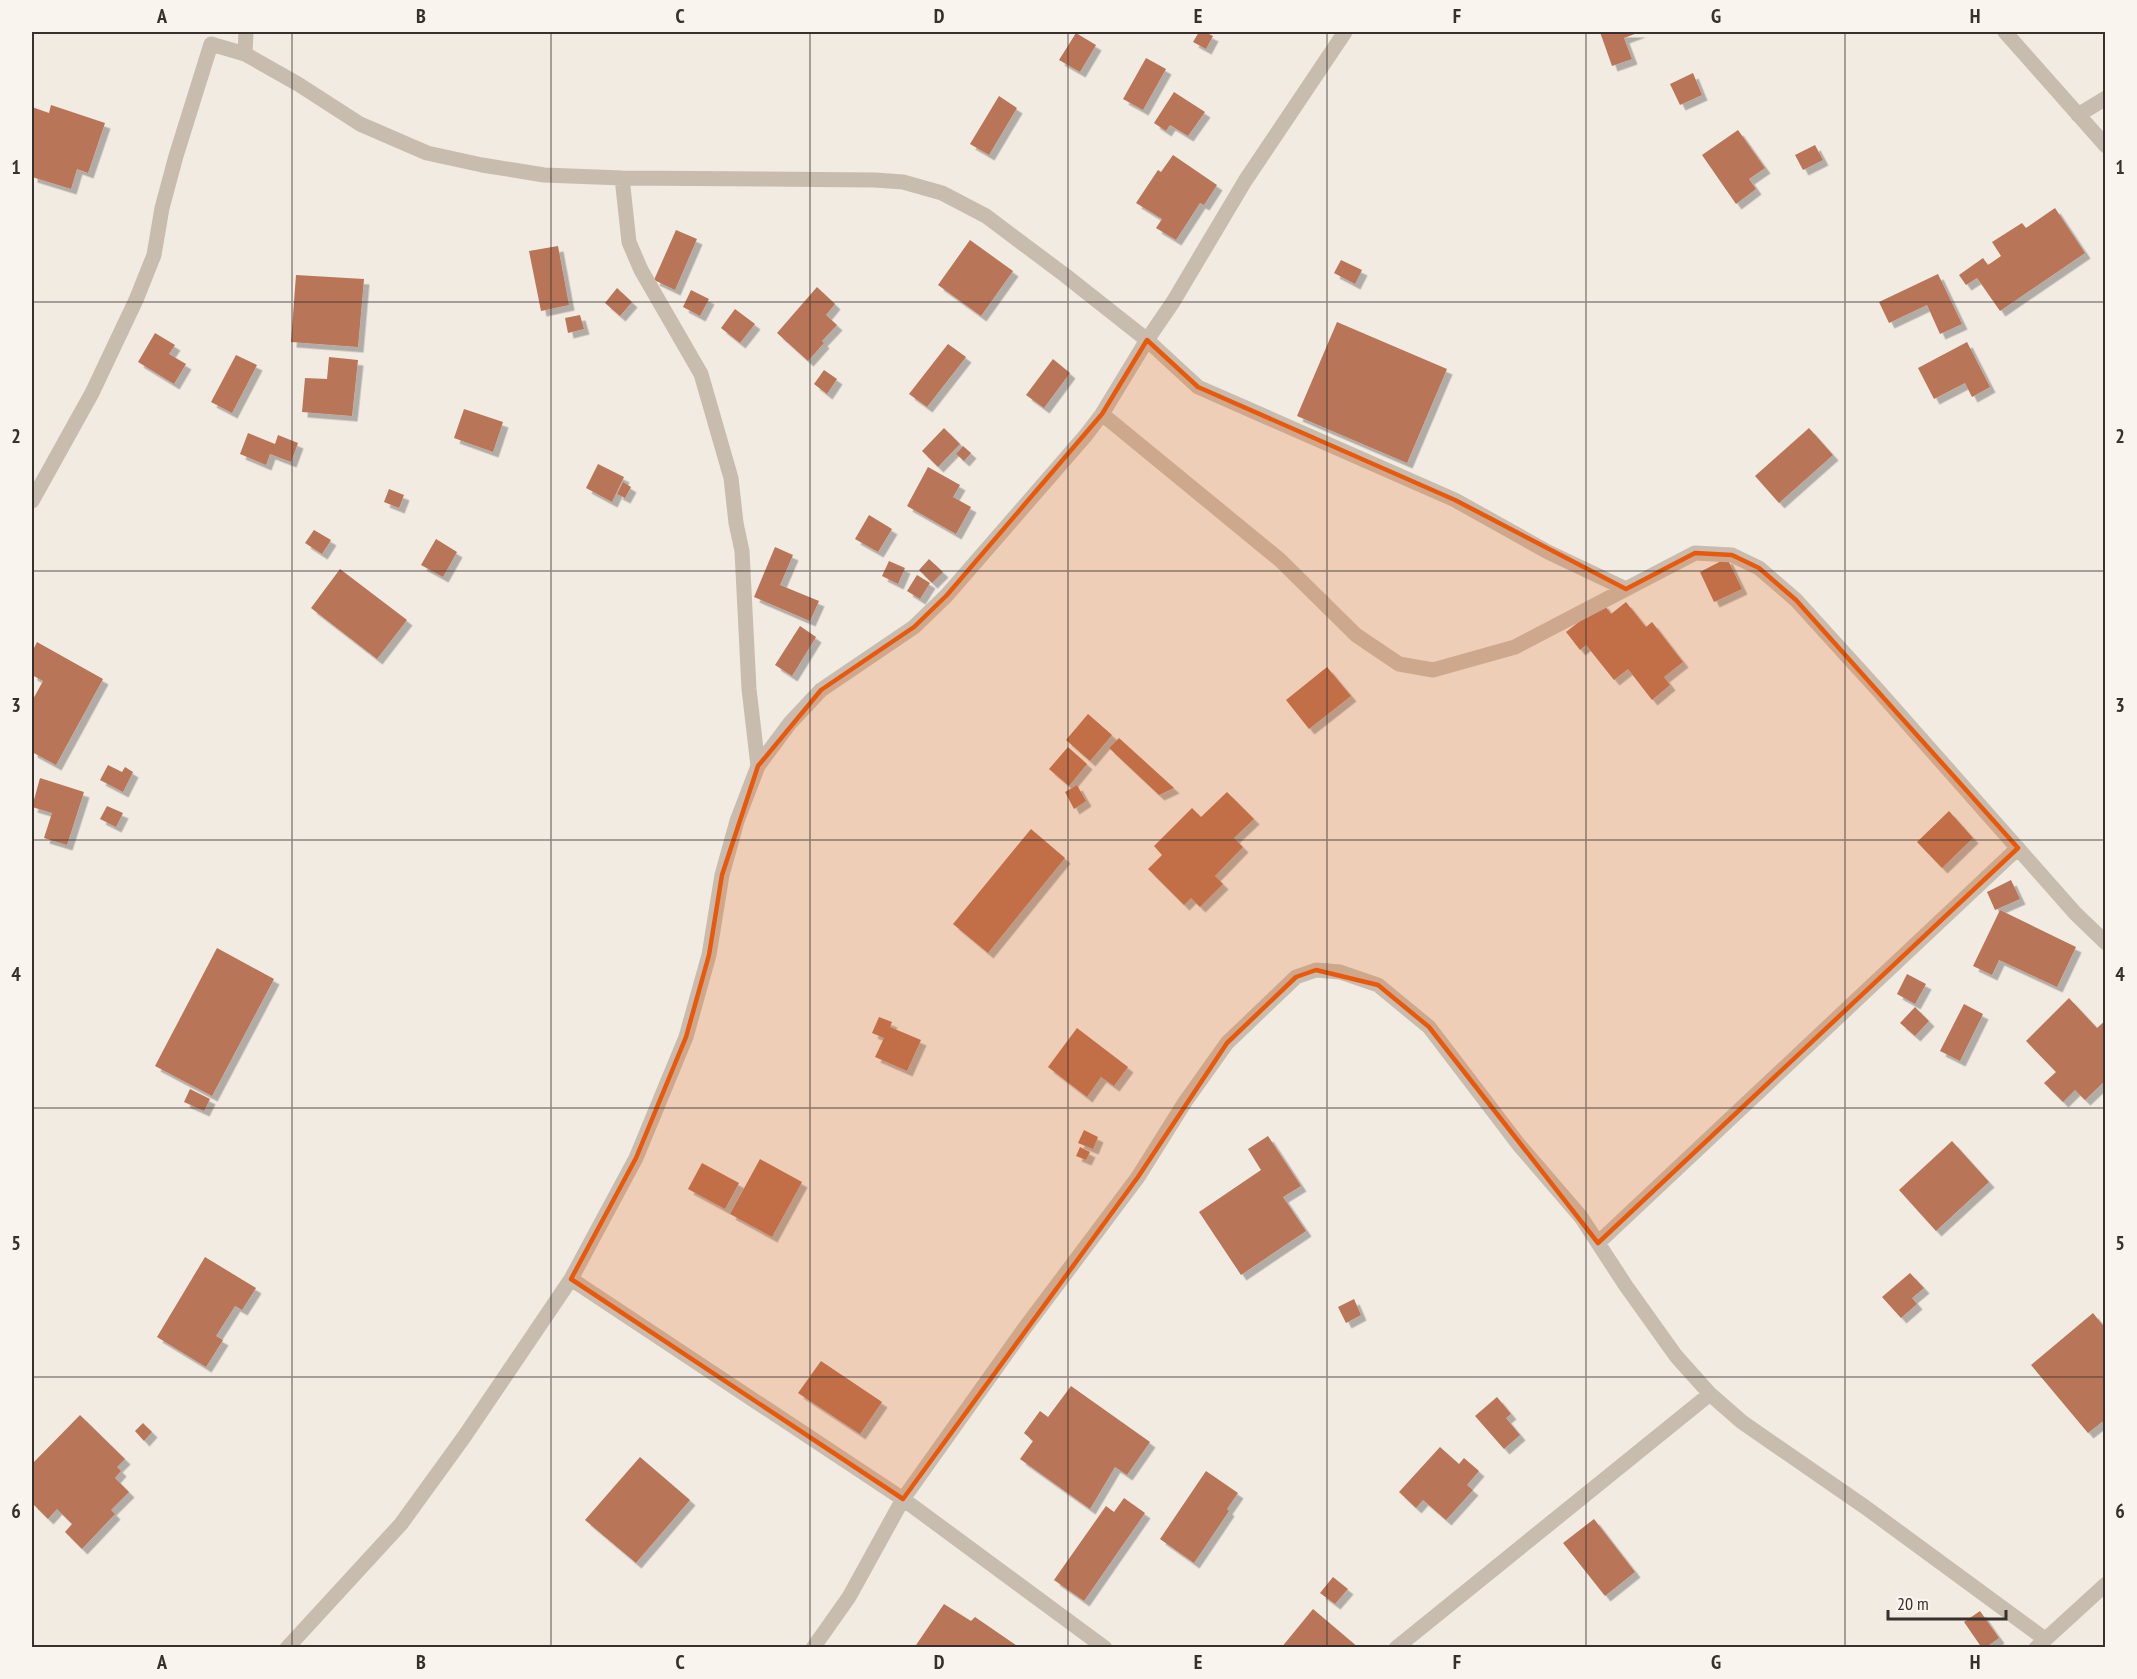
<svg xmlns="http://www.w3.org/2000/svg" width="2137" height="1679" font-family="'PT Sans Narrow',sans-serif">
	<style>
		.building { fill: #b97558; filter: url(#shadow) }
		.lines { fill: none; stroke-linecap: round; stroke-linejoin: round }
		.minor { stroke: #c8bcae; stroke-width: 15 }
		.marked { fill: #e8590c; fill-opacity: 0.2; stroke: #e8590c; stroke-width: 4.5; stroke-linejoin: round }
		.grid { fill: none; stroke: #38302c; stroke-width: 1.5; stroke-opacity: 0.55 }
		.neatline { fill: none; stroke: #38302c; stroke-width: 2 }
		.grid-label { font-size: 20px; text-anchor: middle; font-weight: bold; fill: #38302c }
	</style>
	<defs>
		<filter id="shadow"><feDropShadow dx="5.5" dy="5.5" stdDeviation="0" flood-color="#0004"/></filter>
	</defs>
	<rect width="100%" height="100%" fill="#f1ebe2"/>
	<path class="building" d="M1199,32h6l8,4 -7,13 -13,-7z
		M1600,32h40l-16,6 8,21 -20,7z
		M1076,33l20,12 -16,27 -21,-12z
		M1146,58l20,11 -23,41 -20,-11z
		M1693,73l9,22 -22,10 -10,-21z
		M1174,92l31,20 -17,24 -18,-11 -4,6 -12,-8z
		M999,96l18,12 -28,47 -19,-11z
		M51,105l54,18 -17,50 -11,-4 -6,20 -39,-12v-70l17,6z
		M1738,130l27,38 -16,11 7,10 -20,15 -34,-49z
		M1815,145l8,15 -20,10 -8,-15z
		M1173,155l44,30 -13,20 -4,-2 -24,37 -20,-12 6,-9 -26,-16 22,-33 3,2z
		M2055,208l30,45 -85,58 -23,-33 -11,7 -7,-10 24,-17 5,7 13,-9 -9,-14 30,-19 4,5z
		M676,230l21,9 -22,51 -21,-10z
		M970,240l43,31 -32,45 -43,-31z
		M558,246l11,59 -28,6 -12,-60z
		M1341,260l21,10 -7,14 -21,-11z
		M1938,274l24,50 -22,10 -13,-29 -38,18 -10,-21z
		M296,275l68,4 -6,68 -67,-5z
		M817,287l18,17 -9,11 11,10 -15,16 2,2 -16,18 -31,-28z
		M617,288l15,14 -12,14 -15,-13z
		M691,290l18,9 -9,17 -17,-9z
		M735,309l20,15 -15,19 -19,-15z
		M580,315l4,14 -16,4 -3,-15z
		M1337,322l110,47 -40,94 -110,-47z
		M155,333l20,12 -6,9 17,10 -12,20 -36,-22z
		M1967,342l23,45 -18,10 -7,-14 -31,16 -16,-31z
		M948,344l18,13 -39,50 -18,-13z
		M236,355l21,10 -25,48 -21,-11z
		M329,357l29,3 -6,56 -50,-4 3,-34 22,1z
		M1053,359l17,14 -26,35 -18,-13z
		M824,370l13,9 -10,15 -13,-10z
		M464,409l39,13 -10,30 -39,-14z
		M944,428l16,16 -22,23 -16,-16z
		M1809,428l24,27 -54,48 -24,-27z
		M248,433l27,11 3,-9 20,8 -7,19 -21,-8 -4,11 -26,-11z
		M963,446l8,7 -7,8 -8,-7z
		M598,464l26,13 -12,25 -26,-14z
		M928,467l32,18 -7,12 18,10 -15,27 -49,-28z
		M623,482l8,5 -6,11 -8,-4z
		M389,489l15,6 -5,13 -15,-6z
		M869,515l23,14 -14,23 -23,-13z
		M314,530l17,10 -9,14 -17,-11z
		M436,539l21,13 -14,25 -22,-12z
		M775,547l18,8 -13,30 39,16 -9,20 -56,-24z
		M1727,558l15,31 -28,13 -14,-30z
		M929,559l14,13 -11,11 -13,-13z
		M889,561l16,7 -7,16 -16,-8z
		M340,569l67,51 -30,39 -66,-51z
		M917,575l13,8 -10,16 -13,-8z
		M1626,602l20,25 6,-5 31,40 -19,15 6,8 -18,15 -24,-31 -14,11 -28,-35 -6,5 -14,-18 37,-29 8,11z
		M800,626l16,11 -24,39 -17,-11z
		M37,642l66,37 -47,86 -24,-13v-51l11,-20 -11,-6v-23z
		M1327,667l24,29 -42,33 -23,-29z
		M1088,714l24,21 -22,26 -24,-21z
		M1119,738l55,50 -15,7 -50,-47z
		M1068,747l19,17 -18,22 -20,-17z
		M108,765l14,7 3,-5 8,5 -10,20 -23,-12z
		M40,778l44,14 -17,53 -23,-7 8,-25 -20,-6z
		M1077,785l9,16 -12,8 -9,-17z
		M1227,792l27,27 -20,19 9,9 -28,29 8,8 -23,23 -9,-9 -7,7 -36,-36 14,-14 -8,-9 38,-38 9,9z
		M107,806l16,7 -7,14 -16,-8z
		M1949,811l24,27 -31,30 -25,-26z
		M1031,829l34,29 -77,95 -35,-29z
		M2011,880l9,19 -25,11 -8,-18z
		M2000,910l76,37 -19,40 -58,-27 -7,15 -19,-9z
		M217,948l57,31 -62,117 -57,-30z
		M1907,974l19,10 -11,20 -18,-10z
		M2069,998l28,30 9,-8v60l-21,20 -10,-10 -12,12 -19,-19 12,-11 -30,-31z
		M1964,1004l19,10 -23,47 -20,-10z
		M1915,1007l14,14 -14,15 -15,-13z
		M879,1017l13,5 -2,5 31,13 -14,31 -32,-14 9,-19 -12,-5z
		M1077,1028l51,39 -14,19 -13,-9 -14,20 -39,-30z
		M190,1089l20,10 -6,12 -20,-9z
		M1084,1130l14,7 -5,12 -15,-6z
		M1268,1136l33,50 -18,11 23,34 -65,44 -42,-63 62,-42 -13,-21z
		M1952,1141l37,41 -53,49 -37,-41z
		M1080,1147l10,5 -4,8 -10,-4z
		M760,1159l42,23 -30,55 -42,-23z
		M702,1163l37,20 -14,26 -37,-20z
		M205,1257l51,31 -14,22 -7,-4 -19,30 7,4 -17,27 -49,-30z
		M1910,1273l14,15 -12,10 5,6 -16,14 -19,-21z
		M1354,1299l7,16 -15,8 -8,-16z
		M2093,1313l13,16v90l-18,14 -57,-68z
		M821,1361l61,41 -22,32 -62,-41z
		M1071,1386l79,56 -23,33 -12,-8 -25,42 -70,-50 13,-18 -9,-8 16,-22 8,6z
		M1497,1397l14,17 -5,4 14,17 -16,14 -29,-33z
		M80,1415l45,44 -8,8 4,4 -6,7 14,14 -18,18 4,4 -33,35 -17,-17 7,-8 -15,-15 -9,10 -16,-16v-22l2,-2 -2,-2v-13z
		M143,1423l9,9 -8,9 -9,-10z
		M1440,1447l19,17 5,-6 15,13 -12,14 6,5 -27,30 -23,-20 -7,8 -17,-16z
		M640,1457l50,43 -54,63 -51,-43z
		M1206,1471l32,22 -11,16 2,2 -35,52 -34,-24z
		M1124,1498l21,15 -61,88 -30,-21 52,-74 8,6z
		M1594,1519l41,53 -30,24 -42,-53z
		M1333,1577l15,12 -13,15 -15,-11z
		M944,1604l27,17 4,-4 45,31h-106z
		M1313,1609l46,39h-78z
		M1980,1611l19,27 -14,10h-3l-18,-26z"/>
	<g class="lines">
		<path class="minor" d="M2005,32l101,114
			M245,54l1,-22
			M2078,115l28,-17
			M622,178l7,64 12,28 60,104 30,104 5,45 6,28 7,138 9,77
			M1102,414l178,146 76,75 43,29 34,6 82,-23 111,-58
			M32,501l60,-108 44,-93 18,-45 8,-47 14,-52 35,-112 34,10 53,30 62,40 67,29 55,12 62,10 78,3 253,2 28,2 39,11 44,23 80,60 81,64 51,47 257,113 93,52 78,37 69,-36 37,2 27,13 37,32 81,89 198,224 31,30
			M1598,1243l420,-395
			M571,1279l332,220 202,149
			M287,1648l114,-124 63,-87 107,-158 65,-121 50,-121 23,-82 13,-80 15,-54 21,-55 32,-43 31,-33 93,-63 33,-32 139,-160 16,-21 45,-74 26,-38 72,-121 100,-149
			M813,1648l36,-51 54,-98 121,-170 114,-152 47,-75 42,-59 69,-66 20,-7 24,2 38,13 51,42 90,118 62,72 45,69 50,70 34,38 32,28 123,85 180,132
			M1396,1648l314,-254
			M2036,1648l70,-64"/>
	</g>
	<path class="marked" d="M1147,340l51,47 257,113 171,89 69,-36 37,2 27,13 37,32 222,248 -420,395 -169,-216 -51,-42 -62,-15 -20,7 -69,66 -89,134 -235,322 -332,-220 65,-121 50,-121 23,-82 13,-80 36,-109 63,-76 93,-63 33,-32 155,-181z"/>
	<path class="grid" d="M292,32v1616M551,32v1616M810,32v1616M1068,32v1616M1327,32v1616M1586,32v1616M1845,32v1616M32,302h2074M32,571h2074M32,840h2074M32,1108h2074M32,1377h2074"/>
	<rect width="2137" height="1679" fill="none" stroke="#f9f4ee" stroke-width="66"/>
	<path d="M1888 1610v9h118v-9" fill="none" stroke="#38302c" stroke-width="3"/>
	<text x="1897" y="1610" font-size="18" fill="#38302c" stroke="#f9f4ee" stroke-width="4.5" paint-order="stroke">20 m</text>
	<rect x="33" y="33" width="2071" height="1613" class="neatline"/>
	<g class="grid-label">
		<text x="162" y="23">A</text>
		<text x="421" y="23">B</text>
		<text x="680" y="23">C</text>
		<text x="939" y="23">D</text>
		<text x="1198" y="23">E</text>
		<text x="1457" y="23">F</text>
		<text x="1716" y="23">G</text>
		<text x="1975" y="23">H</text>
		<text x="16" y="174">1</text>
		<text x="2120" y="174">1</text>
		<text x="16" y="443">2</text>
		<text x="2120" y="443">2</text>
		<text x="16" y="712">3</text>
		<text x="2120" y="712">3</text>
		<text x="16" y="981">4</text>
		<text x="2120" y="981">4</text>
		<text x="16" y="1250">5</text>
		<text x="2120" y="1250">5</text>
		<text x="16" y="1518">6</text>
		<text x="2120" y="1518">6</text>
		<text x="162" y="1669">A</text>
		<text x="421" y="1669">B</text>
		<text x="680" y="1669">C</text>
		<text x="939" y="1669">D</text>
		<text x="1198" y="1669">E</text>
		<text x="1457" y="1669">F</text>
		<text x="1716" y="1669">G</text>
		<text x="1975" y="1669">H</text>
	</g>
</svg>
